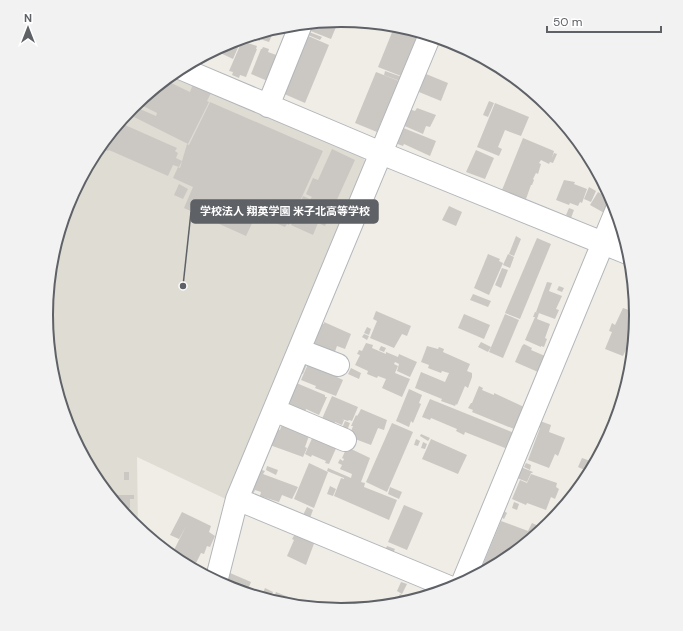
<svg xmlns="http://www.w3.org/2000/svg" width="683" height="631" font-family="'DM Sans','Noto Sans JP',sans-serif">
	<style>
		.education { fill: #dfdcd4 }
		.building { fill: #cbc8c3 }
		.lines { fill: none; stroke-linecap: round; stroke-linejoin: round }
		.minor-casing { stroke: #b3b6ba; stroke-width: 24 }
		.minor { stroke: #fff; stroke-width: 22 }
		.rim { fill: none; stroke: #5e6166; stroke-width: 2 }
		.leader { fill: none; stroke: #5e6166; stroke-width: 1.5 }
		.callout-dot { fill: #5e6166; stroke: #fff; stroke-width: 1.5 }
		.callout { fill: #5e6166; stroke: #5e6166; stroke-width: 1.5 }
		.callout-label { font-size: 11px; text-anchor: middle; font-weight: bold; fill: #fff }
	</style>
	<rect width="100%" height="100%" fill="#efede6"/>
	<path class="education" d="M171,75l190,79 7,12 -140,334 -91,-43 1,72 -6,-5 -36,-45 -28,-51 -16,-55 -6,-58 6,-57 17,-56 27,-51 37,-45z"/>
	<path class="building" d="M339,20l-8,19 -23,-9 2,-7z
		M395,25l24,7 -18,44 -23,-9z
		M275,28l-6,14 -9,-3v2l-10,-5 -3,7 -5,-3 1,-2z
		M309,32l13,5 -2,3 -12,-5z
		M306,35l23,10 -24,58 -23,-10z
		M242,38l-9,21 -19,-9 15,-8z
		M242,41l15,5 -1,3h1l-11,28 -6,-2 -1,3 -7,-3 1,-3 -4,-1z
		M263,47l6,2 -1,3 11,4 -9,26 -19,-8 10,-25h1z
		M385,71l17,6 -2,4 -16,-6z
		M376,72l23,9 -22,51 -22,-9z
		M426,74l22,9 -7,18 -22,-9z
		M165,80l25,12 3,-8 18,9 -4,8 2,1 -21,42 -54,-27 -9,8 52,23 -2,3 3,2 -2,5 6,3 -3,6 -6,-2 -5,11 -59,-26 -1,1 -7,-3 4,-8 9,-11 2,1 17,-24 23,10 1,-3 -16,-8 4,-9z
		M489,101l5,2 -6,14 -5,-2z
		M210,102l113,49 -34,74 -2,-1 -2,3 -49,-21 20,9 -10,21 -62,-28 9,-21 -20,-9 5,-11 2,1 7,-24 2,1z
		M495,103l34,14 -8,19 -16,-6 -7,17 4,2 -3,7 -22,-9z
		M417,108l19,7 -6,12 -4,-1 -3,8 -23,-10 9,-15 6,2z
		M401,127l35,14 -6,15 -26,-12 -1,2 -8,-3z
		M523,138l31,13 -2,7 2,-5 3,1 -4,9 -3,-1 -1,2 -8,-4 -2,3 2,1 -3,10 -2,-1 -3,6 1,1 -2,5h-1l-5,14 -24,-9z
		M581,144l6,8 7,11 -12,-4 2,-7 -6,-2z
		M332,149l23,11 -30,66 -7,-3 -5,12 -22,-10 12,-29 7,3 2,-2 -6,-3 7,-16 5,2z
		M476,150l18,8 -9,21 -19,-7z
		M602,179l10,18 -12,-5v-2l-2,-1z
		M564,180l11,2 -1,2 13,5 -5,14 -2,-1 -2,4 -8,-3 -1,2 -13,-5z
		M179,184l9,5 -5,10 -9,-4z
		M589,187l7,4 -5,11 -7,-3z
		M598,192l15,9 -7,13 -16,-9z
		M449,206l13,6 -6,14 -14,-6z
		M569,208l5,2 -3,8 -5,-3z
		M621,224l5,15 -9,-3z
		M516,236l5,3 -7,17 -5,-2z
		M537,238l14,6 -31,75 -15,-6z
		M488,254l12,5 -1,2 4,2 -14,32 -15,-7z
		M508,254l6,3 -4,11 -7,-3z
		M502,268l6,2 -7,18 -6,-3z
		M547,282l5,1 -3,8 13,5 -6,13 3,1 -4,9 -19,-7z
		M559,286l5,2 -2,4 -5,-2z
		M473,294l18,7 -3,6 -18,-7z
		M623,308l14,5v3l-1,12 -13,28 -18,-7 7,-17 -3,-1 3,-8 3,2z
		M376,311l35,15 -4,10 -5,-2 -8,14 -24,-10 7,-17 -4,-2z
		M535,312l4,1 -2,6 13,5 -5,14 2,1 -3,8 -3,-1v1l-16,-7 10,-23h-2z
		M464,314l26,11 -6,14 -26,-11z
		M505,314l14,6 -16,38 -14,-6z
		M318,321l6,3v-2l27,12 -6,15 -8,-3 -5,14 -25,-11z
		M367,327l4,2 -2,6 -5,-2z
		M364,334l5,2 -2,4 -5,-3z
		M481,342l10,5 -3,5 -10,-5z
		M634,342l-1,15 -5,-2z
		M366,343l7,2 -1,3 14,6v-2l12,5 1,-3 18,8 -7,15 -13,-6 2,-7 -4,-2 -1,2 4,2 -3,7 15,6 -8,18 -20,-9 4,-9 -8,-3 -1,2 -10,-4 1,-3 -13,-6 5,-10 -3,-1 2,-4 3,1z
		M524,344l8,4 -1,2 14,6 -7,16 -23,-10 7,-16z
		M381,346l5,2 -2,4 -5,-2z
		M427,346l11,3 1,-2 5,2 -1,3 27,12 -3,7 5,2v4l-4,11 -3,-2 -8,19 -1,-1 -1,2 -14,-5 1,-2 -27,-11 6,-16 24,10 4,-9 -7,-2 -1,2 -13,-5 1,-3 -8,-3z
		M300,362l7,2 -4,10 -6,-3z
		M308,364l24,9 -1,1 12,6 -7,16 -21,-8 1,-2 -15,-6z
		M351,368l10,5 -2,6 -11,-5z
		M294,382l31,13v2h2l-8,18 -13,-6 -1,3 -19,-9z
		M479,386l4,2 -1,2 12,5v-2l30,14 -10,22 -42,-17 1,-2 -5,-2 3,-5h1z
		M409,389l13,6 -3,8 2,1 -8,19 -2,-2 -2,6 -13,-6z
		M332,396l26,11 -6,14 -3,-1 -1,1 -6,-2 2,1 -2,5 -7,-3 -1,4 -13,-5z
		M430,399l87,35 -7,16 -45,-18 -1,3 -8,-4 1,-2 -26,-11 -1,2 -8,-3z
		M361,409l26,11 -3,10 -6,-2 -7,17 -16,-6 1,-2 -6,-3 3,-8h-2l5,-11 1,1 2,-3z
		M283,421l27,12 -5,14 2,1 -4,9 -36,-13 7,-16 6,2z
		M345,421l5,2 -4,10 -5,-2z
		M540,421l11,4 -2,7 16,6 -7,18 -3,-2 -6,14 -21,-8 12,-32 -3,-1z
		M392,423l21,9 -26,60 -21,-10z
		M314,434l24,10 -9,20 -4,-1 1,-2 -14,-6 -1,2 -6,-3z
		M421,434l9,4 -2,3 -8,-5z
		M416,439l4,2 -2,5 -4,-1z
		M431,439l36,16 -9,19 -36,-15z
		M423,442l4,2 -2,5 -4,-1z
		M347,447l23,11 -9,24 4,1 -1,4 33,13 -8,20 -55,-24 7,-18 3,1v-1l-17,-7 1,-3 23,10 1,-4 -12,-5 2,-4 -4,-2 2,-4 3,2 1,-2 -2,-1z
		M582,458l11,4 -4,10 -11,-5z
		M309,463l19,9 -14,36 -20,-9z
		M526,463l5,2 -1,5 -6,-3z
		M267,466l11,4 -2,5 -10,-5z
		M521,467l12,5 -1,1h-1l-4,9 -10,-4z
		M256,468l9,3 -2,3 35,13 -6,12 -10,-4 -3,7 -19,-6 1,-4 -6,-2 -2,4 -7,-3z
		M124,472h5v8h-5z
		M531,474l26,9 -1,4 3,2 -4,10 -4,-2 -5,13 -19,-7 -1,2 -14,-6 8,-19 7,3z
		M330,486l6,3 -3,7 -6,-2z
		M390,487l12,5 -3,7 -11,-5z
		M111,495h19v13l-10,1 -9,-11z
		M130,495h4v4h-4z
		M514,502l5,2 -2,6 -5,-2z
		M404,505l19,8 -16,37 -19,-8z
		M307,507l6,3 -3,8 -7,-3z
		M556,509l5,2 -11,14v-1z
		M504,511l3,2 -3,6 -3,-2z
		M182,512l29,14 -2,6 6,4 -5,11 -3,-1 -3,8 -3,-1 -5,10 -21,-9 1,-1 -3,-1 13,-26 -7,13 -9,-4z
		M501,521l27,10 4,-8 13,6 -14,12 -4,-2 -3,7 -19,15 -18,10 -6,-2z
		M295,534l20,7 -9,24 -19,-9 7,-16 -2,-1z
		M387,546l8,3 -3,6 -8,-3z
		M230,573l21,9 -5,12 -21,-8z
		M401,582l6,2 -5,10 -5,-3z
		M265,588l8,4 -4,9 -8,-3z
		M276,592l22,9 -2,5 -12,-1 -12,-3z
		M400,594l8,4 -2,3 3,1 -16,4z"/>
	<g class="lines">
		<g class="minor-casing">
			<path id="minor" d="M180,68l201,85 249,101
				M268,106l33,-82
				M299,350l39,15
				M274,410l71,30
				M237,499l217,90
				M216,582l21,-83 193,-464
				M462,584l155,-375"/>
		</g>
		<use href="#minor" class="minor"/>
	</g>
	<path d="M0 0H683V631H0ZM53 315a288 288 0 1 1 576 0a288 288 0 1 1-576 0Z" fill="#f2f2f3" fill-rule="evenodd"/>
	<path class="rim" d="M53 315a288 288 0 1 1 576 0a288 288 0 1 1-576 0Z"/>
	<path class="leader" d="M183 286L191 212"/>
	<circle class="callout-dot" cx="183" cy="286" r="4"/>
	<rect class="callout" x="191" y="200" width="187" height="23" rx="4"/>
	<g class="callout-label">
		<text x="285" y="215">学校法人 翔英学園 米子北高等学校</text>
	</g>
	<g transform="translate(28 28)" stroke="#ffffff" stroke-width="3" paint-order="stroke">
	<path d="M0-3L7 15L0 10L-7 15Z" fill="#5e6166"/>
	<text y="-6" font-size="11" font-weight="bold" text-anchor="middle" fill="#5e6166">N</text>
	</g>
	<path d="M547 26v6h114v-6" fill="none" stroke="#5e6166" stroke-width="2"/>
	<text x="553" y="26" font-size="12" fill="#5e6166" stroke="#ffffff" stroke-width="3" paint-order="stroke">50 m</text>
</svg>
